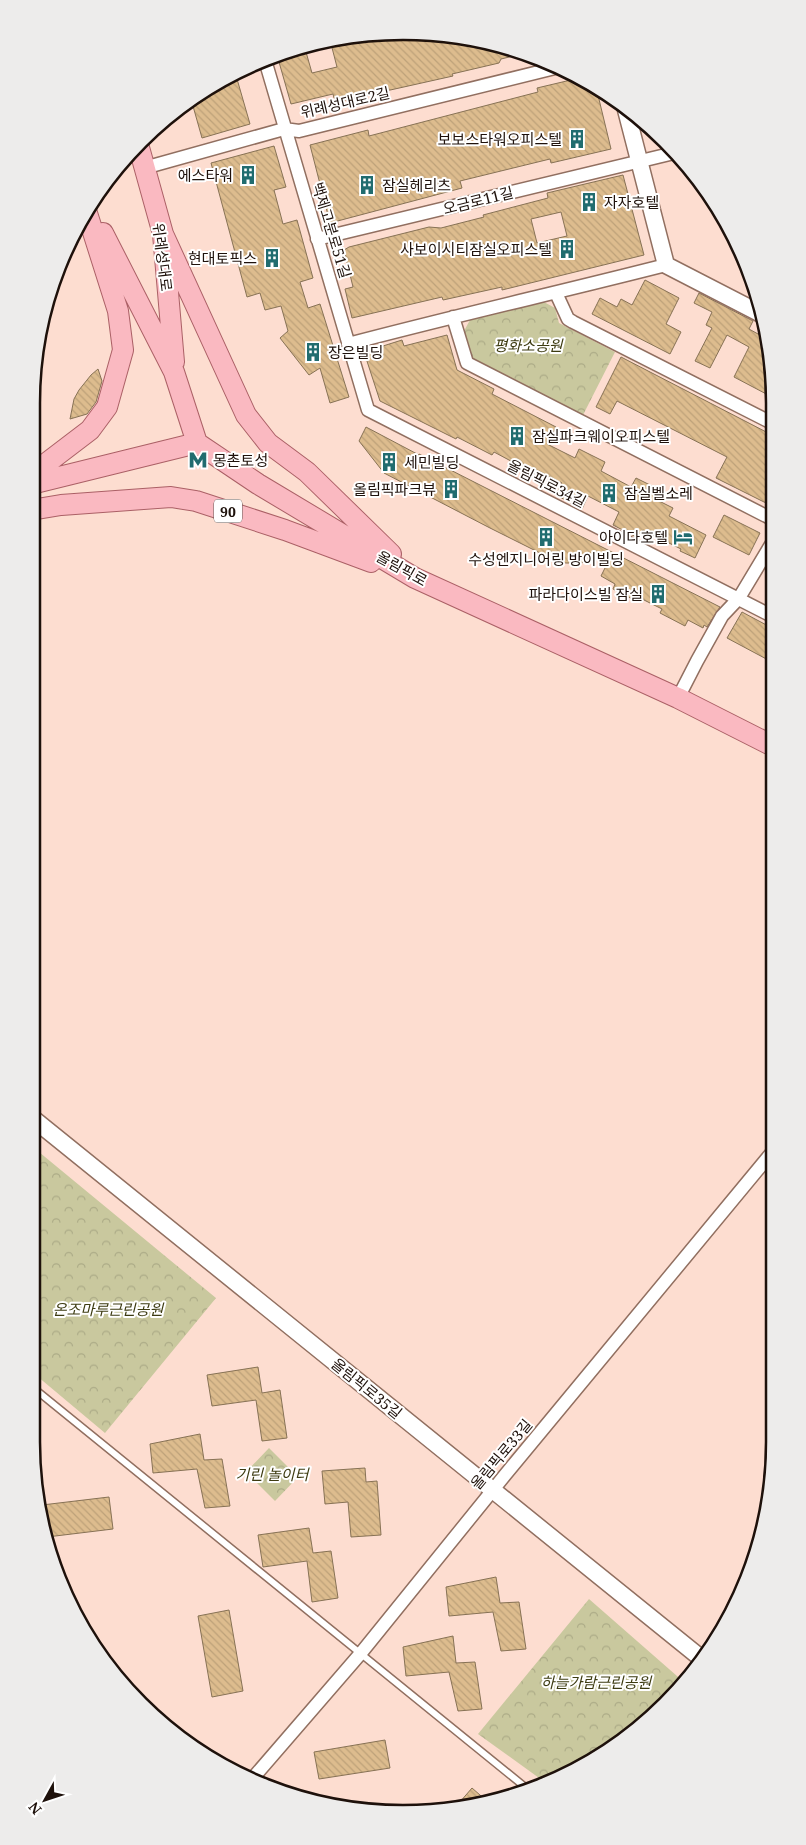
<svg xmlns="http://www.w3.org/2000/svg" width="806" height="1845" font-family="'Noto Serif','Noto Sans KR',serif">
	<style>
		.park { fill: url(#park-crowns) }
		.building { fill: url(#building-back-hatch); stroke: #877255; fill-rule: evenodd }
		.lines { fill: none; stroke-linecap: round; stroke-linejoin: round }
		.service-casing { stroke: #916f60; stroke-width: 9 }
		.minor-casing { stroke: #916f60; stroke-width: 15 }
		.tertiary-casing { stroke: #916f60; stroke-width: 19 }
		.primary-casing { stroke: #ab6066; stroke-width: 22 }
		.service { stroke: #fff; stroke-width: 6 }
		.minor { stroke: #fff; stroke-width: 12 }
		.tertiary { stroke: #fff; stroke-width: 16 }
		.primary { stroke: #fab9c1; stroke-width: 20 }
		.labels { text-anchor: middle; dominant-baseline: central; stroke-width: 4; stroke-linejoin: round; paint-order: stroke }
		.shield { fill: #fff; stroke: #625854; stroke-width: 1 }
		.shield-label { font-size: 14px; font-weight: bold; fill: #1e110b }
		.street-label { font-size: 15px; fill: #1e110b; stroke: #fff }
		.poi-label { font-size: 15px; fill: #1e110b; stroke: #fff; text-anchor: end }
		.park-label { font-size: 15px; font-style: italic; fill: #3d3b11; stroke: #fff }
		.rim { fill: none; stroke: #1e110b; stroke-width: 2.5 }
	</style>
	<defs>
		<pattern id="park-crowns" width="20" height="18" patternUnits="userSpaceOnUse" patternTransform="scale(1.25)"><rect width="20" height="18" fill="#c9c89e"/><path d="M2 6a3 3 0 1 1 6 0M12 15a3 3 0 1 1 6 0" fill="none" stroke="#acab87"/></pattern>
		<pattern id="building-back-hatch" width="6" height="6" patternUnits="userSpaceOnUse" patternTransform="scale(1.25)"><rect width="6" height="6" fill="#ddbc8e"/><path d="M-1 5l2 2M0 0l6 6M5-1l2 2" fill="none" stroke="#bda179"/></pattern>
	</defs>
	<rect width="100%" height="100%" fill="#fdddd0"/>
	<path class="park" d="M544,302l11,6 4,15 56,29 -32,63 -111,-56 -8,-28 6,-11z
		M39,1152l177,146 -111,135 -74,-62v-209z
		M269,1448l29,29 -23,24 -29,-29z
		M589,1599l96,84 -96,81 -43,19 -68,-49z"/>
	<path class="building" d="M379,32l73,2 74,19 -25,6 -2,4 -47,11 1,2 -112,25 -1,-4 -6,1 -1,-4 -42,10 -14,-49 27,-10 8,28 25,-6 -7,-27z
		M235,72l15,52 -48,14 -11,-39z
		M575,79l22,12 14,58 -60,14 -1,-4 -90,22 2,7 -132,35 -20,-78 58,-15 1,6 169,-44 -1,-4z
		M274,146l12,41 -12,3 9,34 14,-4 16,58 -13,4 8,26 12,-4 29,93 -19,6 -10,-35 -11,7 -29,-37 8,-7 -7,-25 -16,4 -5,-17 -13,4 -36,-134z
		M623,175l21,80 -142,35v-3l-59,13 -1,-3 -90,21 -7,-29 8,-2 -9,-37 5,-3 80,-20 12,1 43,-11 -1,-2 65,-17 -1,-5zM561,212l6,24 -30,7 -6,-24z
		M645,280l34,18 -13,26 15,8 -11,22 -78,-40 8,-16 17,9 4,-8 11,6z
		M699,293l54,28 -4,8 18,10 5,15v43l-38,-20 15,-30 -22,-12 -17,33 -15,-7 17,-33 -6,-3 6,-13 -18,-9z
		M447,335l10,35 37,19 -2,5 64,33 -9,17 28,14 4,-9 26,13 -4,9 30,16 5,-9 26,13 -5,9 16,8 -4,8 37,19 -11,23 -15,-7 1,-2 -38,-19 -5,8 -25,-13 6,-13 -31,-16 -6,13 -26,-14 6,-12 -23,-12 -2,4 -43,-23 -2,3 -35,-18 -1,2 -76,-38 -16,-49 38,-12 2,6z
		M621,357l151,78v71l-56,-28 11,-21 -110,-56 -7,13 -14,-7z
		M98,369l4,12 -6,21 -9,12 -17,5 4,-20 5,-9 12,-15z
		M366,427l53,28v-1l301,153 -13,20 -3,-2 -1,3 -15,-8 -3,6 -25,-13 2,-4 -22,-11 -2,4 -25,-13 2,-5 -14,-8 11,-22 -31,9h-16l-11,-3 -64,-32 -106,-55 -25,-32z
		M724,515l36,18 -11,22 -36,-18z
		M742,612l30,16v34l-45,-24z
		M258,1367l4,26 18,-3 7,48 -25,3 -6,-41 -44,6 -5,-31z
		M200,1434l4,26 18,-1 8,47 -25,2 -8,-39 -44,4 -3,-29z
		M365,1468l1,14 11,-1 4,54 -30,2 -3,-35 -23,2 -3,-33z
		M109,1497l4,32 -66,8 -5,-32z
		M309,1528l4,25 18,-2 7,47 -26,4 -5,-41 -44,6 -5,-32z
		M496,1577l4,26 19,-1 7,47 -25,2 -8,-39 -44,4 -3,-29z
		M229,1610l14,81 -31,6 -14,-81z
		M453,1636l3,27 19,-1 7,47 -24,2 -9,-39 -43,4 -3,-29z
		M385,1740l5,28 -71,11 -5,-27z
		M472,1788l16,14 -35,8z"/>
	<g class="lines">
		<g class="service-casing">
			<path id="service" d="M31,1386l499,405"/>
		</g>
		<g class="minor-casing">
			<path id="minor" d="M265,60l103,350 404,206
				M144,168l140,-39 15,2 256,-63
				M317,239l357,-86
				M556,293l12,26 5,3 199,101
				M453,317l14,46 305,156
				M348,344c106,-28 212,-52 318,-79
				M678,698l19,-37 25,-45 17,-18 33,-55
				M253,1778l108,-125 144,-178 269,-325"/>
		</g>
		<g class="tertiary-casing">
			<path id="tertiary" d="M625,106l41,159 95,49
				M31,1117l671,542"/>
		</g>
		<g class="primary-casing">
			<path id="primary" d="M138,144l25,90 11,128
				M103,233l71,139 23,71
				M163,234l83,181 22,28 39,29 84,82
				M31,475l59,-45 17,-23 16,-57 -5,-39 -32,-101
				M31,484l166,-41 61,41 157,94 263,120 95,48
				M31,510l30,-5 110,-8 25,4 89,29 86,32"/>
		</g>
		<use href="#service" class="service"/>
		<use href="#minor" class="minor"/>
		<use href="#tertiary" class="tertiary"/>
		<use href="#primary" class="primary"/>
	</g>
	<defs>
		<g id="building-bare" transform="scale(1.5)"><path d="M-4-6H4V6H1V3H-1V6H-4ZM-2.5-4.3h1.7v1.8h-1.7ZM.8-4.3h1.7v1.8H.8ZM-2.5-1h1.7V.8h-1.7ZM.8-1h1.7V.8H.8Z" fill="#206c6f" stroke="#fff" stroke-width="2.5" paint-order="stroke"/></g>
		<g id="metro-bare" transform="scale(1.5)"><path d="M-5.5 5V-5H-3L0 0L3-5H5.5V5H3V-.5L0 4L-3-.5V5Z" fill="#206c6f" stroke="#fff" stroke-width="2.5" paint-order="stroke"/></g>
		<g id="hotel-bare" transform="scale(1.5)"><path d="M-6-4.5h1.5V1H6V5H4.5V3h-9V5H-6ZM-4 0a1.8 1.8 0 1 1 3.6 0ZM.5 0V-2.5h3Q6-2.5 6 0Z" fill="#206c6f" stroke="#fff" stroke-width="2.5" paint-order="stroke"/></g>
	</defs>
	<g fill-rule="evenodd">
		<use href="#building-bare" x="577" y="139"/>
		<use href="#building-bare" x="248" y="175"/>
		<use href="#building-bare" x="367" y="185"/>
		<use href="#building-bare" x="589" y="202"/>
		<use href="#building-bare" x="567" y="249"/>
		<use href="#building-bare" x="272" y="258"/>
		<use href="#building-bare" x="313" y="352"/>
		<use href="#building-bare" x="517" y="436"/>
		<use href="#metro-bare" x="198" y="460"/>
		<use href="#building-bare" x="389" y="462"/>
		<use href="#building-bare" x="451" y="489"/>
		<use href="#building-bare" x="609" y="493"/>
		<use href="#building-bare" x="546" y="537"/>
		<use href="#hotel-bare" x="683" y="537"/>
		<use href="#building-bare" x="658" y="594"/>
	</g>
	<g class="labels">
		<rect class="shield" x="214" y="499.5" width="28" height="23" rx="4"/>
		<g class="shield-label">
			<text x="228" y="511">90</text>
		</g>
		<g class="street-label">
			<text transform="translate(345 102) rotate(-13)">위례성대로2길</text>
			<text transform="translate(478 200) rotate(-14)">오금로11길</text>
			<text transform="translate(332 230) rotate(73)">백제고분로51길</text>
			<text transform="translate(163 257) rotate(83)">위례성대로</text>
			<text transform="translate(547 483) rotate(27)">올림픽로34길</text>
			<text transform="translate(402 568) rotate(29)">올림픽로</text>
			<text transform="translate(367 1388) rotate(39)">올림픽로35길</text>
			<text transform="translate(501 1454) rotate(-50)">올림픽로33길</text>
		</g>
		<g class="poi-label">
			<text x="562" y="139">보보스타워오피스텔</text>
			<text x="233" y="175">에스타워</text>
			<text x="382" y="185" text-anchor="start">잠실헤리츠</text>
			<text x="604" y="202" text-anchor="start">자자호텔</text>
			<text x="552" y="249">사보이시티잠실오피스텔</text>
			<text x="257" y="258">현대토픽스</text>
			<text x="328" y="352" text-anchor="start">장은빌딩</text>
			<text x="532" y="436" text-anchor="start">잠실파크웨이오피스텔</text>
			<text x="213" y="460" text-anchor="start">몽촌토성</text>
			<text x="404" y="462" text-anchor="start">세민빌딩</text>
			<text x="436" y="489">올림픽파크뷰</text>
			<text x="624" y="493" text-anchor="start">잠실벨소레</text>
			<text x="668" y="537">아이다호텔</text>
			<text x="546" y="559" text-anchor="middle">수성엔지니어링 방이빌딩</text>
			<text x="643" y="594">파라다이스빌 잠실</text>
		</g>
		<g class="park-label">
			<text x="528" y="345">평화소공원</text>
			<text x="108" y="1309">온조마루근린공원</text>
			<text x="272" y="1474">기린 놀이터</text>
			<text x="596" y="1682">하늘가람근린공원</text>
		</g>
	</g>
	<path d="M0 0H806V1845H0ZM403 40H403A363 363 0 0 1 766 403V1442A363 363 0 0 1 403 1805H403A363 363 0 0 1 40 1442V403A363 363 0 0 1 403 40Z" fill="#edeceb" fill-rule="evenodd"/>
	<path class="rim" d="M403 40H403A363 363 0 0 1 766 403V1442A363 363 0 0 1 403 1805H403A363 363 0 0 1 40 1442V403A363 363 0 0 1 403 40Z"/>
	<g transform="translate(45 1800) rotate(230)" stroke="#ffffff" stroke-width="4" paint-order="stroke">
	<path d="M0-4L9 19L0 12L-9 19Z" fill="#1e110b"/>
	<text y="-8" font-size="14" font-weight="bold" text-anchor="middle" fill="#1e110b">N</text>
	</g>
</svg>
